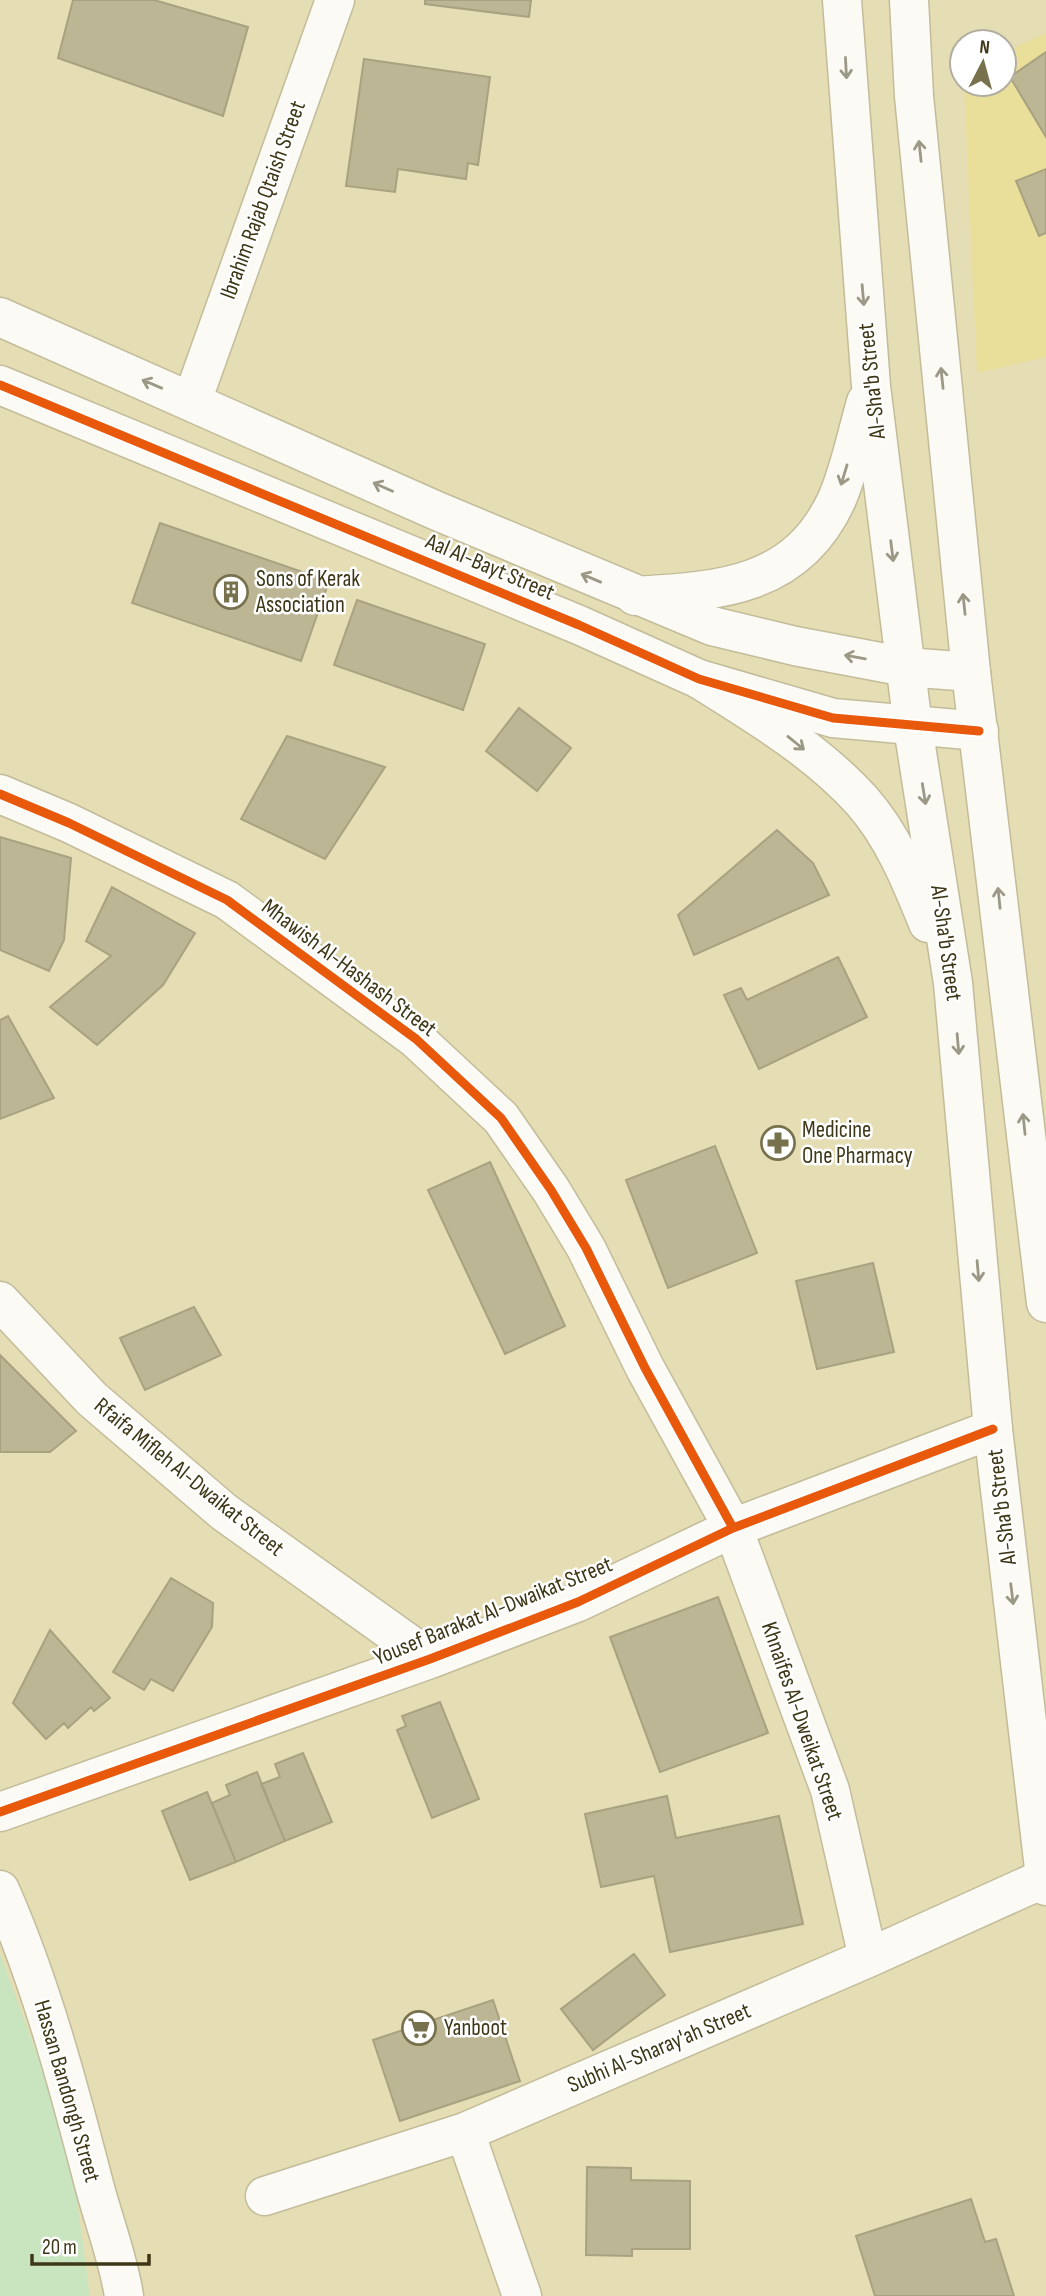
<svg xmlns="http://www.w3.org/2000/svg" width="1046" height="2296" font-family="'Sofia Sans Condensed',sans-serif">
	<style>
		.built { fill: #eade9b }
		.green { fill: #c9e5c0 }
		.building { fill: #bdb695; stroke: #a8a280; stroke-width: 2 }
		.lines { fill: none; stroke-linecap: round; stroke-linejoin: round }
		.minor-casing { stroke: #c3bc9b; stroke-width: 41 }
		.major-casing { stroke: #c3bc9b; stroke-width: 41 }
		.minor { stroke: #fbfaf4; stroke-width: 38 }
		.major { stroke: #fbfaf4; stroke-width: 38 }
		.cycleway-casing { stroke: #fff; stroke-width: 13 }
		.cycleway { stroke: #e8590c; stroke-width: 9 }
		.oneway { stroke: #9c9886 }
		.labels { text-anchor: middle; dominant-baseline: central; stroke-width: 5; stroke-linejoin: round; paint-order: stroke }
		.street-label { font-size: 23px; fill: #3e3717; stroke: #fff }
		.poi-label { font-size: 23px; fill: #3e3717; stroke: #fff; text-anchor: start }
	</style>
	<rect width="100%" height="100%" fill="#e5ddb3"/>
	<path class="built" d="M1046,33v324l-69,16 -13,-289h40v-31z"/>
	<path class="green" d="M0,1954l69,187 21,155h-90z"/>
	<path class="building" d="M73,0h81l94,27 -25,89 -165,-58z
		M425,0h106l-2,17 -104,-13z
		M1046,52v85l-36,-60z
		M364,59l126,18 -12,88 -10,-2 -2,16 -68,-10 -3,23 -49,-6z
		M1046,169v64l-7,3 -23,-55z
		M160,523l169,58 -28,80 -169,-58z
		M357,600l128,44 -22,66 -129,-45z
		M519,708l52,40 -34,43 -51,-40z
		M287,736l98,31 -60,92 -84,-40z
		M777,830l36,33 16,32 -135,60 -16,-40z
		M0,837l71,21 -7,82 -15,31 -49,-21z
		M112,887l83,46 -32,52 -66,60 -47,-38 61,-51 -25,-15z
		M838,957l29,60 -108,52 -35,-74 17,-7 6,12z
		M8,1016l46,82 -54,21v-99z
		M715,1146l42,107 -89,35 -42,-108z
		M490,1162l75,164 -60,28 -77,-164z
		M873,1263l21,89 -77,17 -21,-88z
		M194,1307l27,48 -76,35 -25,-52z
		M0,1355l76,76 -26,21h-50z
		M171,1578l42,25 -1,24 -39,64 -22,-12 -7,11 -31,-18z
		M718,1597l50,136 -108,39 -50,-135z
		M50,1630l60,68 -16,13 -3,-4 -23,21 -4,-5 -18,16 -33,-36z
		M440,1702l39,97 -47,19 -35,-88 9,-4 -4,-10z
		M303,1753l29,69 -47,19 -24,-57 19,-7 -5,-13z
		M257,1772l28,69 -49,21 -24,-59 18,-8 -4,-10z
		M207,1792l29,70 -46,18 -28,-69z
		M667,1796l9,42 103,-22 24,108 -133,28 -16,-76 -53,11 -16,-73z
		M634,1954l31,41 -72,55 -32,-41z
		M493,2000l27,81 -120,40 -27,-81z
		M587,2167l44,1v12l59,1v68h-58v7l-46,-1z
		M971,2199l14,43 11,-3 18,57h-139l-19,-60z"/>
	<g class="lines">
		<g class="minor-casing">
			<path id="minor" d="M0,317l437,194 275,115 83,20 111,21 65,5
				M0,385l579,240 120,54 134,39 146,13
				M192,401l143,-401
				M0,794l69,29 158,77 189,139 85,79 50,72 35,58 59,120 88,160 97,262 38,168
				M0,1301l92,98 132,113 206,147
				M0,1812l430,-153 148,-57 155,-74 260,-99
				M0,1890c42,95 69,198 95,298 10,37 23,70 29,108
				M465,2132l57,164
				M265,2196l200,-64 403,-174 177,-80"/>
		</g>
		<g class="major-casing">
			<path id="major" d="M842,0l29,386 42,341 40,256 40,446 53,457
				M909,0l5,96 57,576 75,631
				M635,596c85,-5 162,-9 202,-97 13,-30 20,-66 29,-97
				M699,679c57,36 117,71 163,122 31,35 49,80 66,122"/>
		</g>
		<use href="#minor" class="minor"/>
		<use href="#major" class="major"/>
		<g class="cycleway-casing">
			<path id="cycleway" d="M0,385l579,240 120,54 134,39 146,13
				M0,794l69,29 158,77 189,139 85,79 50,72 35,58 59,120 88,160
				M0,1812l430,-153 148,-57 155,-74 260,-99"/>
		</g>
		<use href="#cycleway" class="cycleway"/>
	</g>
	<defs><path id="oneway-shaft" d="M-6 0H5M1.5-3L5.5 0L1.5 3" fill="none" stroke-width="1.6" stroke-linecap="round" stroke-linejoin="round" transform="scale(1.75)"/></defs>
	<g class="oneway">
		<use href="#oneway-shaft" transform="translate(846 68) rotate(87)"/>
		<use href="#oneway-shaft" transform="translate(920 151) rotate(-96)"/>
		<use href="#oneway-shaft" transform="translate(863 295) rotate(85)"/>
		<use href="#oneway-shaft" transform="translate(942 378) rotate(-96)"/>
		<use href="#oneway-shaft" transform="translate(152 384) rotate(-157)"/>
		<use href="#oneway-shaft" transform="translate(844 475) rotate(107)"/>
		<use href="#oneway-shaft" transform="translate(383 487) rotate(-156)"/>
		<use href="#oneway-shaft" transform="translate(892 551) rotate(83)"/>
		<use href="#oneway-shaft" transform="translate(591 578) rotate(-157)"/>
		<use href="#oneway-shaft" transform="translate(964 604) rotate(-96)"/>
		<use href="#oneway-shaft" transform="translate(855 657) rotate(-170)"/>
		<use href="#oneway-shaft" transform="translate(796 743) rotate(39)"/>
		<use href="#oneway-shaft" transform="translate(924 794) rotate(81)"/>
		<use href="#oneway-shaft" transform="translate(999 898) rotate(-96)"/>
		<use href="#oneway-shaft" transform="translate(958 1044) rotate(85)"/>
		<use href="#oneway-shaft" transform="translate(1024 1124) rotate(-96)"/>
		<use href="#oneway-shaft" transform="translate(978 1271) rotate(85)"/>
		<use href="#oneway-shaft" transform="translate(1012 1594) rotate(83)"/>
	</g>
	<defs>
		<g id="building-ring" transform="scale(1.75)"><circle r="9.5" fill="#fff" stroke="#78714e" stroke-width="1.5"/><path d="M-4-6H4V6H1V3H-1V6H-4ZM-2.5-4.3h1.7v1.8h-1.7ZM.8-4.3h1.7v1.8H.8ZM-2.5-1h1.7V.8h-1.7ZM.8-1h1.7V.8H.8Z" fill="#78714e"/></g>
		<g id="pharmacy-ring" transform="scale(1.75)"><circle r="9.5" fill="#fff" stroke="#78714e" stroke-width="1.5"/><path d="M-2-6h4v4h4v4h-4v4h-4v-4h-4v-4h4Z" fill="#78714e"/></g>
		<g id="supermarket-ring" transform="scale(1.75)"><circle r="9.5" fill="#fff" stroke="#78714e" stroke-width="1.5"/><path d="M-6-5.5h2.5l.6 2H6L4.5 2H-2.5L-4.4-4H-6ZM-1.5 3.2a1.3 1.3 0 1 0 .1 0ZM3 3.2a1.3 1.3 0 1 0 .1 0Z" fill="#78714e"/></g>
	</defs>
	<g fill-rule="evenodd">
		<use href="#building-ring" x="231" y="592"/>
		<use href="#pharmacy-ring" x="778" y="1143"/>
		<use href="#supermarket-ring" x="419" y="2028"/>
	</g>
	<g class="labels">
		<g class="street-label">
			<text transform="translate(263 200) rotate(-70)">Ibrahim Rajab Qtaish Street</text>
			<text transform="translate(872 381) rotate(-96)">Al-Sha'b Street</text>
			<text transform="translate(490 567) rotate(23)">Aal Al-Bayt Street</text>
			<text transform="translate(946 943) rotate(82)">Al-Sha'b Street</text>
			<text transform="translate(349 968) rotate(37)">Mhawish Al-Hashash Street</text>
			<text transform="translate(189 1477) rotate(39)">Rfaifa Mifleh Al-Dwaikat Street</text>
			<text transform="translate(1002 1507) rotate(-97)">Al-Sha'b Street</text>
			<text transform="translate(493 1611) rotate(-22)">Yousef Barakat Al-Dwaikat Street</text>
			<text transform="translate(802 1721) rotate(71)">Khnaifes Al-Dweikat Street</text>
			<text transform="translate(659 2048) rotate(-23)">Subhi Al-Sharay'ah Street</text>
			<text transform="translate(67 2091) rotate(74)">Hassan Bandongh Street</text>
		</g>
		<g class="poi-label">
			<text x="256" y="579">Sons of Kerak<tspan x="256" dy="26">Association</tspan></text>
			<text x="802" y="1130">Medicine<tspan x="802" dy="26">One Pharmacy</tspan></text>
			<text x="444" y="2028">Yanboot</text>
		</g>
	</g>
	<g transform="translate(983 63) rotate(6)"><circle r="33" fill="#ffffff" stroke="#b2afa2" stroke-width="2"/>
	<path d="M0-5L12 26L0 18L-12 26Z" fill="#78714e"/>
	<text y="-10" font-size="19" font-weight="bold" text-anchor="middle" fill="#3e3717">N</text>
	</g>
	<path d="M32 2254v10h117v-10" fill="none" stroke="#3e3717" stroke-width="3.5"/>
	<text x="42" y="2254" font-size="21" fill="#3e3717" stroke="#ffffff" stroke-width="5" paint-order="stroke">20 m</text>
</svg>
